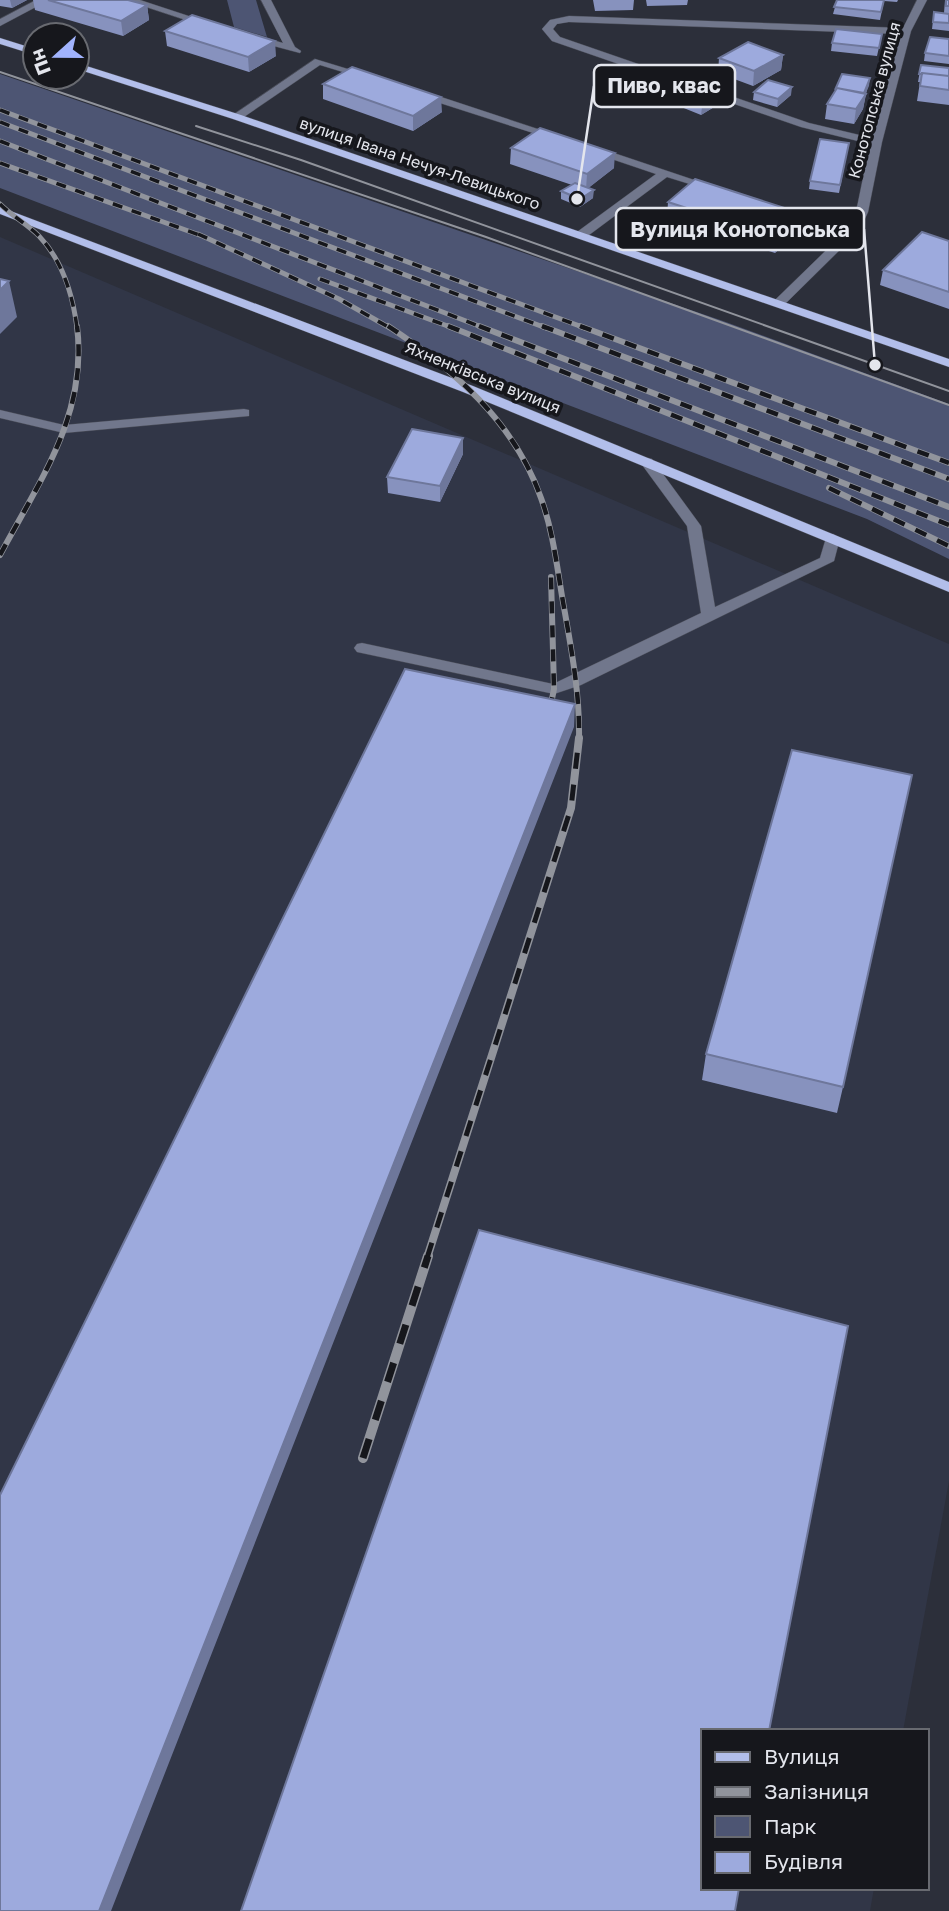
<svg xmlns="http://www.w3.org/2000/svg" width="949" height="1911" font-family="'Golos Text',sans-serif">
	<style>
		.built { fill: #313647 }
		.green { fill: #4d5573 }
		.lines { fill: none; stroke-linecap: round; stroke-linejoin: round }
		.minor-casing { stroke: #494c57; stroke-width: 1 }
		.major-casing { stroke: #494c57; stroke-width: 1 }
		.minor { fill: #71778c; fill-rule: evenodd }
		.major { fill: #b2beea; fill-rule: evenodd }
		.tram { stroke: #91949c; stroke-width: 2 }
		.rail-far3-casing { stroke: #91949c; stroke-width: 5 }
		.rail-far2-casing { stroke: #91949c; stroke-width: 6 }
		.rail-far1-casing { stroke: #91949c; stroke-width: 8 }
		.rail-casing { stroke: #91949c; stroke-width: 10 }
		.rail-far3 { stroke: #16171c; stroke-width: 3.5; stroke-dasharray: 10; stroke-linecap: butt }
		.rail-far2 { stroke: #16171c; stroke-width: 4.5; stroke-dasharray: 12; stroke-linecap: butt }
		.rail-far1 { stroke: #16171c; stroke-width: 5; stroke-dasharray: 16; stroke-linecap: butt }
		.rail { stroke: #16171c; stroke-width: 7; stroke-dasharray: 20; stroke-linecap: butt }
		.wall { fill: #8792be }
		.shaded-wall { fill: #6e779b }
		.building { fill: #9daadd; stroke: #6e779b; stroke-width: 2 }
		.labels { text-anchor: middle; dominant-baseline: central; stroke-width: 7; stroke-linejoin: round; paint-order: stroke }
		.far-street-label { font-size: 16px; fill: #e4e6ed; stroke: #16171c }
		.leader { fill: none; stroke: #e4e6ed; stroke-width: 2.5 }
		.callout-dot { fill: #e4e6ed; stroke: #16171c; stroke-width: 2.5 }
		.callout { fill: #16171c; stroke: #e4e6ed; stroke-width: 2.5 }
		.callout-label { font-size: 21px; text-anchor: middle; font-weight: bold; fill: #e4e6ed }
	</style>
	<rect width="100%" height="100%" fill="#2c2f3a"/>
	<path class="built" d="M0,237l949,407v837l-46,250h-201v157h172l-4,23h-870z"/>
	<path class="green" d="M227,0h29l11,37 -33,-10z
		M0,74l723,247 226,83v155l-82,-40 -867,-331z"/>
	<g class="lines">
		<g class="minor-casing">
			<path id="minor" d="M36,0h13l-49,26v-7z
				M125,0h15l76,25 -9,2z
				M261,0h10l24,47 6,4 -1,2 -49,-13v-4l4,-1 28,8z
				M917,0h10l-16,31 -29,111 -14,70 -9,19 -75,74 -4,1 -6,-4 2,-3 72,-70 8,-17 14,-68 -69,-17 -249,-86 -10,-12 8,-9 19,-4 334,12zM569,22l331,12 -28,104 -63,-15 -249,-86 -7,-8 4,-5z
				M315,59l59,18 -5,3 -49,-15 -79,54h-8v-4z
				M415,91h8l142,47 -10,2 -140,-45z
				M588,147h8l122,41 -6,3 -45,-14 -82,61h-8v-6l79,-58 -68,-23z
				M244,409l5,1v6l-185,17 -64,-15v-8l64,15z
				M647,458l5,1 49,67 14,81 105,-49 6,-20 7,-4 7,4 -6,23 -253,124 -27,9 -197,-42 -3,-4 3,-4 5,-1 191,41 148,-71 -14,-87 -47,-64z"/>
		</g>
		<g class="major-casing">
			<path id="major" d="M0,38l35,11v6l-35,-11z
				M77,63l164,52 708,244v8l-716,-248 -156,-50z
				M0,207l473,179 476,196v10l-486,-200 -463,-178z"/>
		</g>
		<use href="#minor" class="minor"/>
		<use href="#major" class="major"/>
		<path class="tram" d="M0,72l486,165 463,168
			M196,126l105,34 648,231"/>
		<g class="rail-far3-casing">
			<path id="rail-far3" d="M0,110l585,218
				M0,122l546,206
				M0,141l484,187
				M0,163l205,74
				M0,204c12,12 27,20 39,32 23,24 34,60 38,92
				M198,234l141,65 51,29
				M320,279l133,49"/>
		</g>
		<g class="rail-far2-casing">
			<path id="rail-far2" d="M388,326c65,43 126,95 153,172 12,33 16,69 22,104 8,45 17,91 16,137
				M448,326l501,199
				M479,326l470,181
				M542,326l407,153
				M580,326l369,137
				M829,488l120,58
				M0,555c40,-75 88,-141 77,-229
				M550,709l4,-20 -3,-112"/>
		</g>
		<g class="rail-far1-casing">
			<path id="rail-far1" d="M427,1258l144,-450 8,-70"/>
		</g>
		<g class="rail-casing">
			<path id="rail" d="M363,1458l65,-202"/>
		</g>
		<use href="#rail-far3" class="rail-far3"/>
		<use href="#rail-far2" class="rail-far2"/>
		<use href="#rail-far1" class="rail-far1"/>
		<use href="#rail" class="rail"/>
	</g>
	<path class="wall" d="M0,0h27l-15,8 -12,-2z
		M33,0h95l19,5 2,15 -26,16 -88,-26z
		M593,0h41l-1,10 -38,1z
		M646,0h42l-1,5 -40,1z
		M837,0h61l-1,2 -13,-1 -4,19 -47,-6z
		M945,0h4v31l-17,-2 2,-17 10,1z
		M165,31l111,25 -27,16 -82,-26z
		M882,34l-5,22 -46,-5 1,-8z
		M949,39v25l-25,-3 1,-8z
		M783,55l-2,15 -28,16 -35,-13 1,-15z
		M921,65l28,3v37l-32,-4 3,-19h-2z
		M870,78l-4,16 -3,15 -9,15 -29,-5 2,-15z
		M323,84l119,28 -29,19 -90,-32z
		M659,90l60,14 -18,11 -42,-17z
		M754,92l37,3 -14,12 -24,-7z
		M849,143l-10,50 -30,-4 1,-8z
		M511,148l103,20 -26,20 5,10 -13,9 -19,-8v-8l11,-6 -62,-21z
		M668,202l135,12 -2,15 -26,24 -108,-36z
		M949,241v68l-69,-24 3,-15z
		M463,438v16l-23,48 -52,-9 -1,-16z
		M706,1054l137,33 -6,26 -135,-33z"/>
	<path class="shaded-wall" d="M10,0h17l-15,8z
		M147,5l2,15 -26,16 -2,-15z
		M275,41l1,15 -27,16 -1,-15z
		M783,55l-2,15 -28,16 1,-15z
		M870,78l-1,8 -4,9 1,-1 -3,15 -9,15 2,-15z
		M792,87l-1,8 -14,12 1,-8z
		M720,96l-1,8 -18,11 1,-8z
		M441,97l1,15 -29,19v-15z
		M615,153l-1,15 -28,22 1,-16z
		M594,190l-1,8 -13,9v-8z
		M803,214l-2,15 -26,24 2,-16z
		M9,281l8,36 -17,17v-44z
		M463,438v16l-23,48v-16z
		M575,704l-1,23 -463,1184h-12z"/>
	<path class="building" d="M48,0h80l19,5 -26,16z
		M837,0h47l-3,12 -47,-5z
		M946,0h3v6h-3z
		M934,12l15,2v9l-16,-1z
		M192,15l83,26 -27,16 -83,-26z
		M836,29l46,5 -3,14 -47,-5z
		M930,37l19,2v17l-24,-3z
		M748,42l35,13 -29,16 -35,-13z
		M921,65l28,3v8l-27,-3v1h-3z
		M352,67l89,30 -28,19 -90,-32z
		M922,73l27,3v14l-29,-4z
		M842,74l28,4 -6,15 -27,-5 -2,2z
		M678,80l42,16 -18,11 -43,-17z
		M768,80l24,7 -14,12 -24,-7z
		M837,88l29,6 -10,15 -29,-5z
		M540,128l75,25 -28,21 -76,-26z
		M820,139l29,4 -9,42 -30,-4z
		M695,179l108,35 -26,23 -109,-35z
		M575,183l19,7 -14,9 -19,-8z
		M922,232l27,9v51l-66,-22z
		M0,279l9,2 -9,9z
		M412,429l51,9 -23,48 -53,-9z
		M405,669l170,35 -476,1207h-99v-416z
		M792,750l120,25 -69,312 -137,-33z
		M479,1230l369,96 -79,405h-67v157h37l-4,23h-494z"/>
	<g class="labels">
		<g class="far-street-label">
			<text transform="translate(874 100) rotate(-75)">Конотопська вулиця</text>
			<text transform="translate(420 163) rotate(19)">вулиця Івана Нечуя-Левицького</text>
			<text transform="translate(483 377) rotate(22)">Яхненківська вулиця</text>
		</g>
	</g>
	<path class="leader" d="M577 199L594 86M875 365L864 229"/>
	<g class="callout-dot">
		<circle cx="577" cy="199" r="7"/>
		<circle cx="875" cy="365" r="7"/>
	</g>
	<g class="callout">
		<rect x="594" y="65" width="141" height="42" rx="7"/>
		<rect x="616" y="208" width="248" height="42" rx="7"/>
	</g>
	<g class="callout-label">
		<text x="664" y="93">Пиво, квас</text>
		<text x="740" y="237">Вулиця Конотопська</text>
	</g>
	<rect x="701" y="1729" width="228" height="161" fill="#16171c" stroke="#686a70" stroke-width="2"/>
	<rect x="715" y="1752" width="35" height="10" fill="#b2beea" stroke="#686a70" stroke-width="2"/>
	<text x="764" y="1764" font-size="21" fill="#e4e6ed">Вулиця</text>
	<rect x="715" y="1787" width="35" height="10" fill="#91949c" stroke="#686a70" stroke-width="2"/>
	<text x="764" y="1799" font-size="21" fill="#e4e6ed">Залізниця</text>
	<rect x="715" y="1816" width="35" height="21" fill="#4d5573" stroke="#686a70" stroke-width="2"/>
	<text x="764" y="1834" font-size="21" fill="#e4e6ed">Парк</text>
	<rect x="715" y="1852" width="35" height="21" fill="#9daadd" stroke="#686a70" stroke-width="2"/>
	<text x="764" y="1869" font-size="21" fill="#e4e6ed">Будівля</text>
	<g transform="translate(56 56) rotate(249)"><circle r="33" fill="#16171c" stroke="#686a70" stroke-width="2"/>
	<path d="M0-5L12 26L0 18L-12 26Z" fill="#a1b3fd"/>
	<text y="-10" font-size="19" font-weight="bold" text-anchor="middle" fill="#e4e6ed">Пн</text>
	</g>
</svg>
